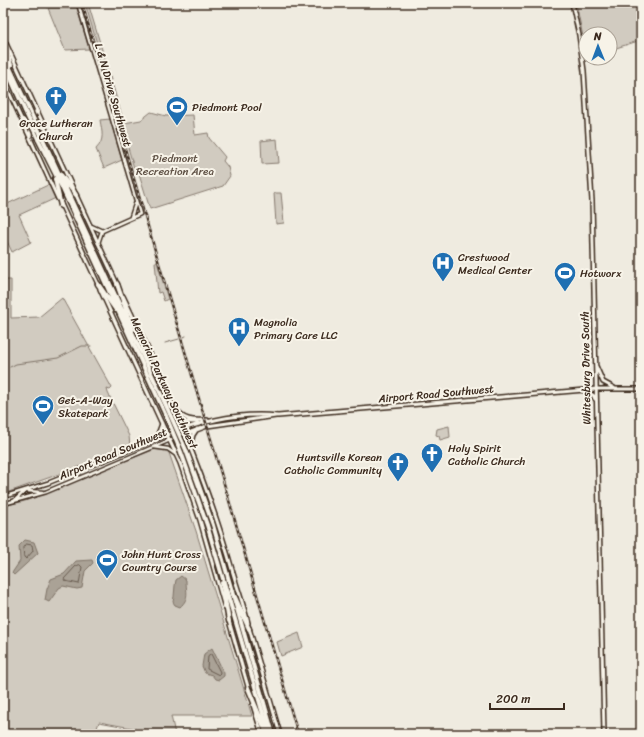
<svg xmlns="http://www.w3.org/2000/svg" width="644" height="737" font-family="Sriracha,sans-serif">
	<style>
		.green { fill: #d1cbc0; stroke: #867a6f }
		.water { fill: #aaa296; stroke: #7e7266 }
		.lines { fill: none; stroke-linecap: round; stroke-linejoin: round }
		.shore { stroke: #675a4e; stroke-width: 1 }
		.stream { stroke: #7e7266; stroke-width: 1 }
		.minor-casing { stroke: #3b2a1e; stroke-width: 5.5 }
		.major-casing { stroke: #3b2a1e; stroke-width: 6 }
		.highway-casing { stroke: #3b2a1e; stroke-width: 7 }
		.minor { stroke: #f7f3e8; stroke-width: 2.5 }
		.major { stroke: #f7f3e8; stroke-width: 3 }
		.highway { stroke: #f7f3e8; stroke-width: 4 }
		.rail-casing { stroke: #3b2a1e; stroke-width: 2.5 }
		.rail { stroke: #f7f3e8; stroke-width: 1; stroke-dasharray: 3; stroke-linecap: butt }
		.highway-bridge-casing { stroke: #3b2a1e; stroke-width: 7; stroke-linecap: butt }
		.highway-bridge { stroke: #f7f3e8; stroke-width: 4 }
		.labels { text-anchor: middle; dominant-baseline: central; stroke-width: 4; stroke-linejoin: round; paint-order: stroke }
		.street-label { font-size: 11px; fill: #3b2a1e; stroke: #f7f3e8 }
		.poi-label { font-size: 11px; fill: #3b2a1e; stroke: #f7f3e8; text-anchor: start }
		.park-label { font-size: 11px; fill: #605246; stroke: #f7f3e8 }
	</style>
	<rect width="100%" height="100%" fill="#efebe0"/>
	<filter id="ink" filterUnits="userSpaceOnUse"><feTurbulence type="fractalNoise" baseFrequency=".025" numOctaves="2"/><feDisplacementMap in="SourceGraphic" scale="8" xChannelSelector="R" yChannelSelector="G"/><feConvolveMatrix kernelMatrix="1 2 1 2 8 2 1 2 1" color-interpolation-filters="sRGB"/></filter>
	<g filter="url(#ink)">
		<path class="green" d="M85,3h3l36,120 17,-3 10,-8 15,4 27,-1 2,20 13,-2 1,5 16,19 -2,4 5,6 2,9 -7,10 -73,23 -13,-42 -3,1z
			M576,3h65v37l-31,10v-16h-24v17z
			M48,8h29l12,41 -24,1z
			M110,119l12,41 -18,8 -8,-19c9,-9 6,-17 4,-29z
			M277,139l2,24 -17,1 -1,-23z
			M50,184l6,14 -37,17 12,27 -19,10 -6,-13h-3v-33z
			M274,193h7l3,30 -8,1z
			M155,262h2l11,37 -4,2 -3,-9 -3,1z
			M3,280h8v38l28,-1 23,-19 50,90 -2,2 -3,-1 1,4 21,43 1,10 -1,3 -8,3 -118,42z
			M449,426l1,11 -10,3 -1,-4 -3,-1 1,-6z
			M158,448l10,2 28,81 56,185h-81l4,18h-25l-18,-6 -33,-6 -4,12h-92v-228l22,-5z
			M299,633l4,14 -22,9 -4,-14z"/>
		<path class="water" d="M25,540l9,2 4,11 -24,22 -2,-2 8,-12 -1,-15z
			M92,560l1,3 -8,8 -3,17 -5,1 -14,-3 -4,2 -10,14 -4,-2 2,-11 4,-10 13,-5 12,-13z
			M181,576l5,4c0,12 4,18 -6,27l-5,-2 -2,-3c2,-8 1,-14 3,-22z
			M212,648l12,25v3l-5,4 -4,-1 -3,-4 -7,-2 -3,-7 2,-12z"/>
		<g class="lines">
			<path class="shore" d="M26,544l6,1 1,6 -7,8 -2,-2 -1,-9z
				M80,565l2,2 -3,17 -14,-3 -1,-2 12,-13z
				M211,654l9,18 -1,3 -12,-6 1,-13z"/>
			<path class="stream" d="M183,337l3,-1
				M165,343l14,-4
				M10,367l6,-3 42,-6 24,-12h9"/>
			<g class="minor-casing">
				<path id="minor" d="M78,3l62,211 -38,17 -11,-5
					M131,217l5,-15
					M98,243l4,-12
					M156,439l6,-16
					M154,447l14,2 7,5
					M26,491l16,1
					M3,497l45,-14 119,-48
					M14,501l11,-10
					M3,504l43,-12 124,-52"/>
			</g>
			<g class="major-casing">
				<path id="major" d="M572,3l7,32 5,36 8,130 12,533
					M3,37l115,249
					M3,79l55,120
					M22,119l5,3 6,-2 3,-9
					M30,136l1,-7 8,-4 5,3
					M61,204l37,80
					M100,289l80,174 20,57 25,88
					M123,296c43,90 83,181 110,277 5,17 11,33 15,50
					M596,366l7,16 11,6
					M584,391l9,4 2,4
					M175,408c8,13 18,13 32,12
					M180,422h18
					M168,435c34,-14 72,-23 110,-19l318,-27h45
					M170,440l37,-14 69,-10
					M190,447l3,-12 4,-6
					M176,452l2,-5 5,-3 7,3
					M229,621l20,69
					M249,628l31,106
					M253,705l9,29"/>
			</g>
			<g class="highway-casing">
				<path id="highway" d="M3,39l8,26
					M3,53l26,56
					M3,61l22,50
					M42,137l128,277
					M38,139l22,44 106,233
					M61,175l15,20
					M55,179l6,27
					M98,284l18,26
					M117,284l16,45
					M186,450l27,75 60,209
					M181,452l26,73 62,209
					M222,583l7,38
					M235,597l14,32
					M248,688l19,46"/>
			</g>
			<use href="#minor" class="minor"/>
			<use href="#major" class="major"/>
			<use href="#highway" class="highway"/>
			<g class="rail-casing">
				<path id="rail" d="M82,3l216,731"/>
			</g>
			<use href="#rail" class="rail"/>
			<g class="highway-bridge-casing">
				<path id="highway-bridge" d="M29,109l13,28
					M25,111l13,28
					M170,414l16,36
					M166,416l15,36"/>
			</g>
			<use href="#highway-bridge" class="highway-bridge"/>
		</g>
	</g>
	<defs>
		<g id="church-pin" transform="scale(1.15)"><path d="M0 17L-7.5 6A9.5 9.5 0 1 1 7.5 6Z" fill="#1f6fb2" stroke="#f7f3e8"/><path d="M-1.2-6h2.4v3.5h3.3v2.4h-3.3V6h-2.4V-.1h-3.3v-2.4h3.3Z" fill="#fff"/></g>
		<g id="stadium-pin" transform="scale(1.15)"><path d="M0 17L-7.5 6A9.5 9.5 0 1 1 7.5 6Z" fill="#1f6fb2" stroke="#f7f3e8"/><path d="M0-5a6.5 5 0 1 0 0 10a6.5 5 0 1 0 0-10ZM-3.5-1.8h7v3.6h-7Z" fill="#fff"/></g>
		<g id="hospital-pin" transform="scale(1.15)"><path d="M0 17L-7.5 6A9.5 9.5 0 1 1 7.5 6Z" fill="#1f6fb2" stroke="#f7f3e8"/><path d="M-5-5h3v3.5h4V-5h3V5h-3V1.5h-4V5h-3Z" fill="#fff"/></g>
	</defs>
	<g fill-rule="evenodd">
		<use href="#church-pin" x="56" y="97"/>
		<use href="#stadium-pin" x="177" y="107"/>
		<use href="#hospital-pin" x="443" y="263"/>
		<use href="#stadium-pin" x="565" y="273"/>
		<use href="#hospital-pin" x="239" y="328"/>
		<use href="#stadium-pin" x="43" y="406"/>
		<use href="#church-pin" x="432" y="454"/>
		<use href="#church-pin" x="398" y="463"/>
		<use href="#stadium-pin" x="107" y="560"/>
	</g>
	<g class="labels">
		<g class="street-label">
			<text transform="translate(113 95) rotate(74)">L &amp; N Drive Southwest</text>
			<text transform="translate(586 368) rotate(-91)">Whitesburg Drive South</text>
			<text transform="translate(164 383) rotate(65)">Memorial Parkway Southwest</text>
			<text transform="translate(436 394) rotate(-5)">Airport Road Southwest</text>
			<text transform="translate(113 454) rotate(-23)">Airport Road Southwest</text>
		</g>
		<g class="poi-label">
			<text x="192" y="107">Piedmont Pool</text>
			<text x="56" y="123" text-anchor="middle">Grace Lutheran<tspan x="56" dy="13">Church</tspan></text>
			<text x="458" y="257">Crestwood<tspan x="458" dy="13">Medical Center</tspan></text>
			<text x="580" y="273">Hotworx</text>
			<text x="254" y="322">Magnolia<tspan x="254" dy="13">Primary Care LLC</tspan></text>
			<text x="58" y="400">Get-A-Way<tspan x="58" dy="13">Skatepark</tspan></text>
			<text x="448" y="448">Holy Spirit<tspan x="448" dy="13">Catholic Church</tspan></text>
			<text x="382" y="457" text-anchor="end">Huntsville Korean<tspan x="382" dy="13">Catholic Community</tspan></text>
			<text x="122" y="554">John Hunt Cross<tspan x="122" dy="13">Country Course</tspan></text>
		</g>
		<g class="park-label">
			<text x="175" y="158">Piedmont<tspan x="175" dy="13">Recreation Area</tspan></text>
		</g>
	</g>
	<rect width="644" height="737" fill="none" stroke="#f7f3e8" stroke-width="16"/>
	<rect x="8" y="8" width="628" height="721" fill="none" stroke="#3b2a1e" stroke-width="1.5" filter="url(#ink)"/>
	<g transform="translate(598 46) rotate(359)"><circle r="19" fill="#f7f3e8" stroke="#aca397"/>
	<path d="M0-3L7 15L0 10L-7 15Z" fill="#1f6fb2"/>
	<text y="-6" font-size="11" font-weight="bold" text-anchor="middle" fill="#3b2a1e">N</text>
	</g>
	<path d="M490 703v6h74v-6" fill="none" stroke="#3b2a1e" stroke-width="2"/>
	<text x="496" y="703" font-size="12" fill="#3b2a1e" stroke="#f7f3e8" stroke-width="3" paint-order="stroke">200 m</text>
</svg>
